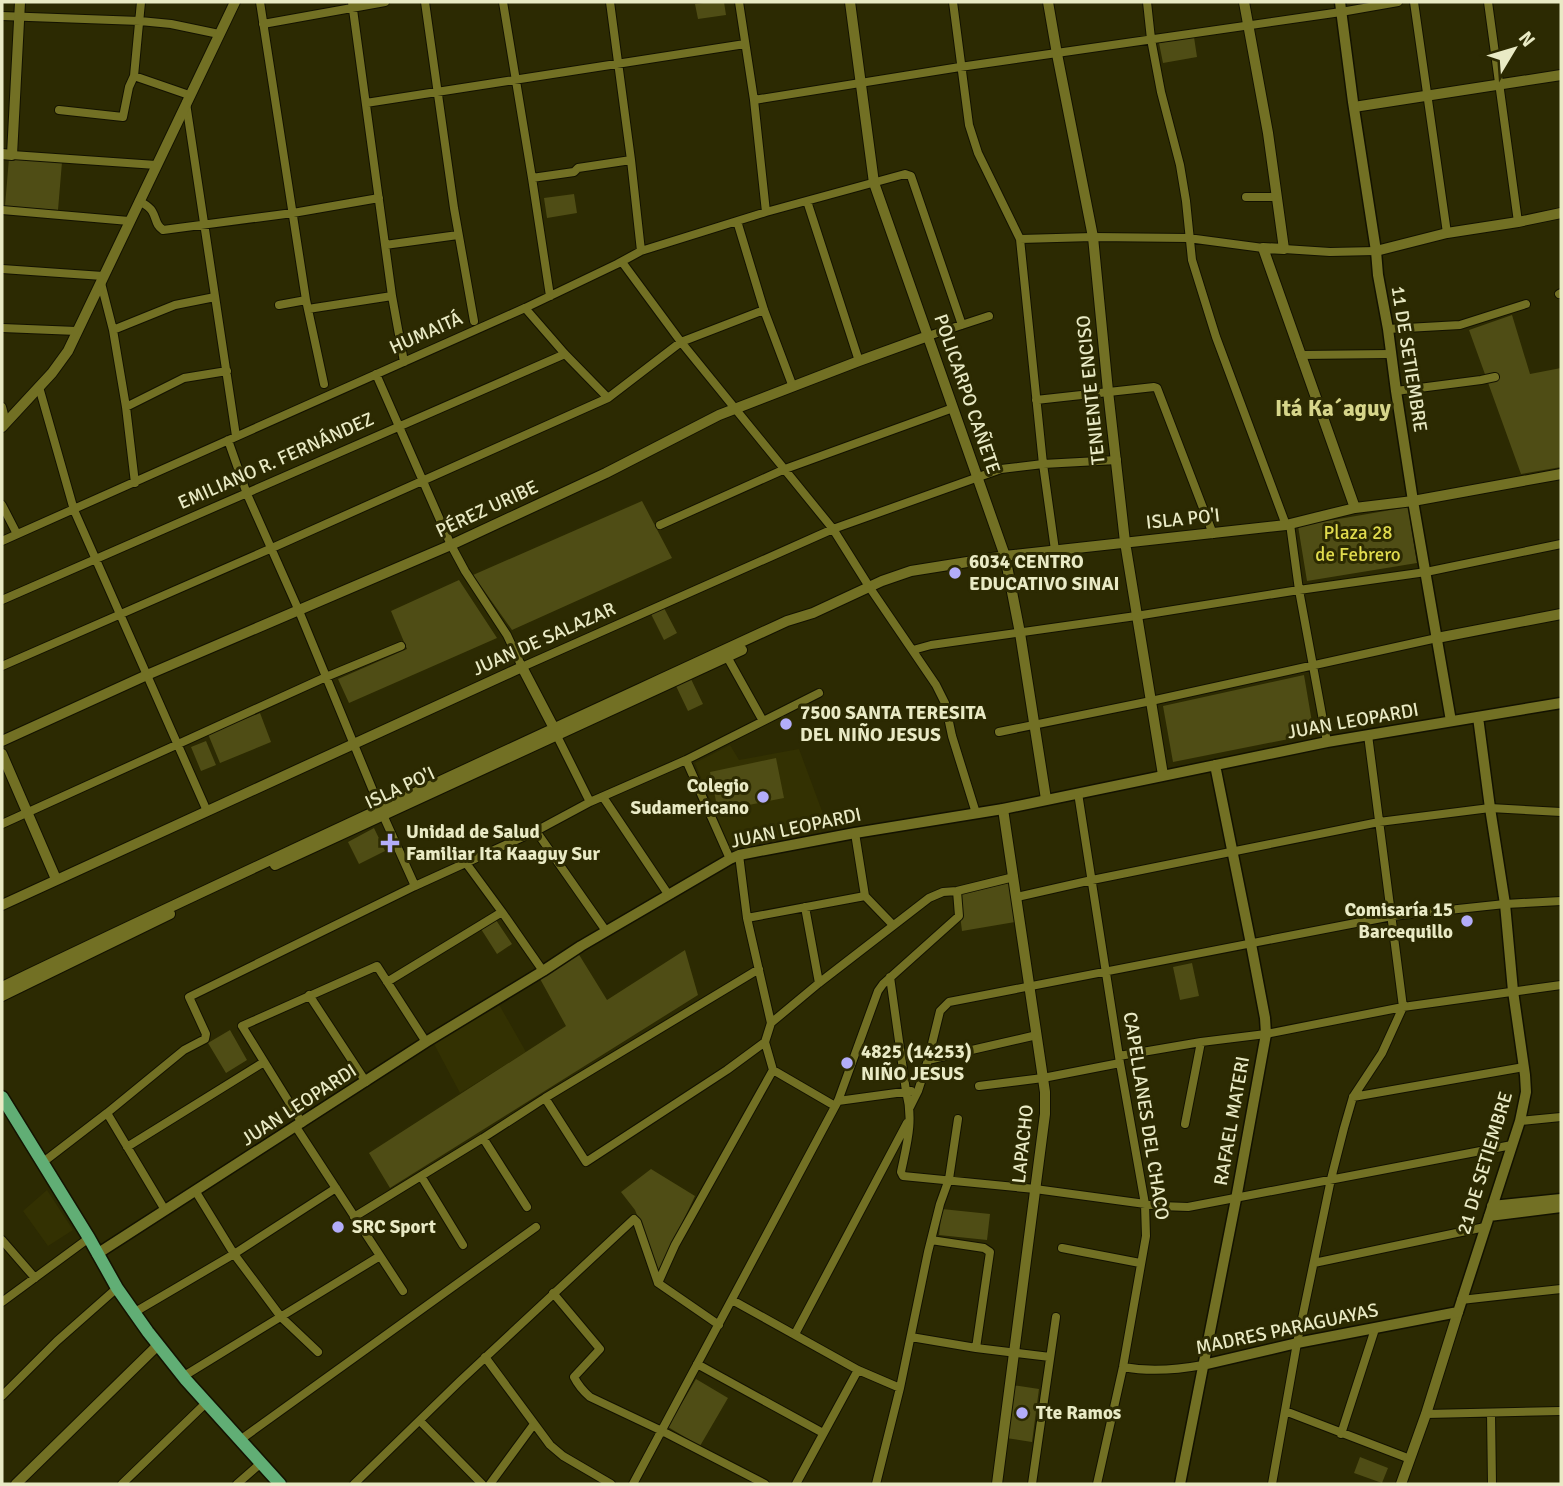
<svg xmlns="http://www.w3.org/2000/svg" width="1563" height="1486" font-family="Signika,sans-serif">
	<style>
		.built { fill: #333102 }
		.green { fill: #4f4d15 }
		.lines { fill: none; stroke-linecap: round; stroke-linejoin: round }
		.minor-casing { stroke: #131200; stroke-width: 10 }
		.tertiary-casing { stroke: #131200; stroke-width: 12 }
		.secondary-casing { stroke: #131200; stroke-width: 13 }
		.primary-casing { stroke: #131200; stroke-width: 15 }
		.minor { stroke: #727024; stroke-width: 8 }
		.tertiary { stroke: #727024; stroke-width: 10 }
		.secondary { stroke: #727024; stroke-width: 10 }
		.primary { stroke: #61ae75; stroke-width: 12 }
		.poi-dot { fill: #b3adf9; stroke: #2c2a02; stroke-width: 2.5 }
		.labels { text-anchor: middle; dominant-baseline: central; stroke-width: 6; stroke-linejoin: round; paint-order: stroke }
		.street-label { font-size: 19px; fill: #e9eac5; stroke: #2c2a02 }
		.park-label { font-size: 19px; fill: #e1dc4e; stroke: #2c2a02 }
		.poi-label { font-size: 19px; font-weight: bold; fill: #e9eac5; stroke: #2c2a02; text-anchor: start }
		.quarter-label { font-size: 23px; font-weight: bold; fill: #d6d58a; stroke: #2c2a02 }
	</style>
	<rect width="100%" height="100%" fill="#2c2a02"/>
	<path class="built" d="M730,745l9,15 60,-11 30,81 -99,19 -35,-86z
		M497,1001l29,51 -66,41 -27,-51z
		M47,1190l26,40 -25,16 -25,-35z"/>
	<path class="green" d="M712,2h12l2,13 -28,4 -3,-15z
		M1194,37l3,20 -34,6 -4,-20z
		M9,158l53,4 -4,48 -53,-4z
		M574,194l3,19 -30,5 -3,-20z
		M1512,315l18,59 31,-6v99l-40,7 -52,-144z
		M642,501l30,57 -160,72 -39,-55z
		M1408,507l9,56 -110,18 -9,-55z
		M459,580l38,58 -148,65 -11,-24 69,-30 -16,-38z
		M664,608l13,25 -13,7 -13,-26z
		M1304,675l10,59 -141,28 -10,-56z
		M691,679l12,25 -15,7 -12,-25z
		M260,713l11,29 -51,21 -12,-29z
		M206,741l10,24 -15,6 -10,-24z
		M776,758l8,40 -66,13 -8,-39z
		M374,828l11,23 -26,13 -11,-22z
		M1014,877l7,44 -59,10 -5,-40z
		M496,920l16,24 -15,10 -16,-25z
		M685,950l13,45 -308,193 -21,-35 197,-127 -27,-49 39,-24 29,47z
		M1192,963l7,33 -19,4 -7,-33z
		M230,1030l17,30 -21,13 -18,-30z
		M651,1169l44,27 -36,75 -24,-61 -14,-18z
		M942,1209l48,5 -3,26 -48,-5z
		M696,1379l32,19 -28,48 -32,-19z
		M1012,1385l27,4 -7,53 -26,-4z
		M1360,1457l28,11 -6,15 -28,-10z"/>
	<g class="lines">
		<g class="minor-casing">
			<path id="minor" d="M260,2l46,298 18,84
				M352,2l40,294 12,66
				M425,2l29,206 20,113
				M503,2l29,176 18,118
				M610,2l21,158 10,91
				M739,2l15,98 12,112
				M953,2l16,123 9,28 42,86 23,225 12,86
				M1147,2l4,37 10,53 19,73 6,36 6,59 24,77 70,188
				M1414,2l33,231
				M1488,2l30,220
				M2,16l138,5 31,3 48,10
				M263,24l122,-22
				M134,76l55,19
				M754,100l206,-33 381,-55 57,-10
				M186,103l50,333
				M366,103l379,-59
				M59,110l64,7 6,-30 5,-11 7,-74
				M12,155l144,10
				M532,178l42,-6 4,-4 53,-8
				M1246,197h31
				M139,201c5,3 10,5 13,10 5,8 3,14 11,19l130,-17 86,-15
				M807,201l52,160
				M2,210l127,11
				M737,221l27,89 29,77
				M1020,239l73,-2 95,1 75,10
				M385,245l73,-10
				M1284,249l46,3 46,-1
				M622,262l59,80 152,187 37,59 66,97 9,18 7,33 24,77
				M2,269l101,7
				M101,283l12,47 13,77 9,76
				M1559,294l2,-1
				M279,305l27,-5
				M525,308l40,46 43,44
				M308,309l84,-13
				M2,328l75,3
				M1388,329l72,-4 66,-21
				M113,330l62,-25 40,-8
				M928,336l61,-20
				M1300,355l91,-1
				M376,374l75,171 14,26 42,64 15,32 311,-138 168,-60 42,-5 74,-4
				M39,387l35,123 133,301
				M1396,391l85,-11 14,-3
				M1036,400l118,-13 3,1 56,146
				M2,407l4,15
				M126,407l58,-29 43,-7
				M228,440l19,54 52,117 84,204 32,71
				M2,505l15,29
				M1290,524l9,66 28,152
				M660,525l125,-56 168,-61
				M2,541l523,-233 92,-44 24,-13 125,-39 139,-38 6,2 51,149
				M2,600l563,-246
				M913,650l18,-5 205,-29 163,-26 127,-18 135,-28
				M725,653l38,68
				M2,666l270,-118 336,-150 73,-56 83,-32
				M999,732l152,-31 286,-63
				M557,736l33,66
				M686,760l44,99
				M1078,793l42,270 25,141 1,32 -23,131 -26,117
				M603,797l65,97
				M2,824l324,-147 75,-31
				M536,831l70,100
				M855,833l10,63 28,29
				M739,855l8,63 24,105
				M466,863l36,49 41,59
				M1017,897l75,-17 287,-58 111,-14 71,4
				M805,907l14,76
				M747,918l118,-22
				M890,977l16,114c8,30 1,52 -5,81l2,4 132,13 125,17 28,1 324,-62
				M387,982l115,-70
				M309,995l57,87
				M1119,1056l82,-14 65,-8 137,-27 158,-22
				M928,1060l109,-25
				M979,1086l64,-8 77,-15
				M1353,1097l171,-30
				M545,1098l41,64 141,-92 38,-28
				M838,1101l73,-10
				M835,1106l-62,-36 -8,-28 6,-19 48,-40 110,-85 14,-6 14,-1 57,-14
				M910,1107l8,-16 10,-31 12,-49 9,-9 443,-86 113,-12 56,-3
				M107,1113l58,97
				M1520,1121l41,-4
				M302,1123l-60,-97 135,-60 49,76
				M1185,1124l16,-82
				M296,1127l107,164
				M483,1138l44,69
				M127,1147l137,-85
				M42,1163l65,-50 77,-63 21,-11 1,-5 -17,-37 226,-111 121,-55 54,-29 96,-42 133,-67
				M421,1176l42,69
				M196,1192l38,62 47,63 37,35
				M354,1217l129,-79 62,-40 214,-129
				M2,1240l33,38
				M931,1240l53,8 6,4 -14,96
				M1062,1248l78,15
				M1314,1263l171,-36
				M658,1283l17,-38 98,-175
				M553,1293l47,56 -26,28c4,8 9,14 16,20l72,34 103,53
				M732,1300l126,70 42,18
				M1461,1300l100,-11
				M2,1302l87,-64
				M135,1312l99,-58 102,-66
				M795,1334l112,-211
				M911,1337l65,11 74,9
				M485,1357l65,88 13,11 48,28
				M697,1364l126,69
				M1123,1367c27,5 53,3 80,-2
				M184,1376l196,-120
				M2,1396l55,-55 60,-53
				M1285,1411l125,48
				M1491,1413l1,71
				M1426,1414l135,-3
				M420,1421l62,63
				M1341,1434l34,-105
				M240,1440l296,-213
				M122,1484l85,-82
				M237,1484l24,-21
				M354,1484l106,-103 174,-162 3,3 21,61 61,42
				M490,1484l44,-60
				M633,1484l205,-383 40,-110 5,-7 76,-68 -2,-25
				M796,1484l62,-114
				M876,1484l24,-96 28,-136 12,-48 9,-25 9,-60
				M1032,1484l24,-167
				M1272,1484l25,-141 34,-164 13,-51 9,-31 29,-44 21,-46 -35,-272"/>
		</g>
		<g class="tertiary-casing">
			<path id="tertiary" d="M850,2l24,181 131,373 15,77 26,166
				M1048,2l9,52 36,183 15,154 17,151 38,233
				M1244,2l24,131 16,116 -21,-1 92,260
				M1354,107l207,-32
				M2,154l10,1 8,-153
				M1376,251l71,-18 71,-11 43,-9
				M2,427l50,-54 16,-22 167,-349
				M1437,638l124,-24
				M2,741l145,-66 304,-130 155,-72 113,-58 140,-54 69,-25
				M2,754l54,125
				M275,865l467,-215
				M2,905l520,-238 34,65
				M2,987c260,-125 523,-245 785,-366l26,-8 69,-32 29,-10 94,-15 281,-31 69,-17 58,-7 148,-27
				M2,996l168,-82
				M16,1484l142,-139
				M997,1484l48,-370v-22l-42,-283
				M1401,1484l25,-70 32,-102"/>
		</g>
		<g class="secondary-casing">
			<path id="secondary" d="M1340,2l13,100 23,149 2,24 10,54 8,62 17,110 38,220
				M1492,1206l69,-7
				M1489,1216l72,-9
				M97,1254l329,-212 117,-71 38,-25 149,-87 9,-4 116,-22 148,-24 324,-67 234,-39
				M1203,1365l94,-22 161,-31 62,-191 6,-29 -1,-17 -12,-84 -8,-87 -15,-96 -12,-91
				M1180,1484l56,-285 30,-165 -1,-16 -14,-74 -36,-179"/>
		</g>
		<g class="primary-casing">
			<path id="primary" d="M2,1097l87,141 28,50 31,44 38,48 94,104"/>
		</g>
		<use href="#minor" class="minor"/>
		<use href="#tertiary" class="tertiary"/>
		<use href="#secondary" class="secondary"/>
		<use href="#primary" class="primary"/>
	</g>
	<g class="poi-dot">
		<circle cx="955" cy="573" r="7"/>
		<circle cx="786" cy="724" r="7"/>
		<circle cx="763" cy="797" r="7"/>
		<path d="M386.5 832.5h7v7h7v7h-7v7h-7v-7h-7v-7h7z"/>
		<circle cx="1467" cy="921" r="7"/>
		<circle cx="847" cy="1063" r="7"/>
		<circle cx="338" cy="1227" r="7"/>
		<circle cx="1022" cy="1413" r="7"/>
	</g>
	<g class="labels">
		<g class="street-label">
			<text transform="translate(426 333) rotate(-24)">HUMAITÁ</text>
			<text transform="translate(1409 359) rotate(81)">11 DE SETIEMBRE</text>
			<text transform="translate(1091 390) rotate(-96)">TENIENTE ENCISO</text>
			<text transform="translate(967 394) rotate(71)">POLICARPO CAÑETE</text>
			<text transform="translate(276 461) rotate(-24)">EMILIANO R. FERNÁNDEZ</text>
			<text transform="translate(487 509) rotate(-25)">PÉREZ URIBE</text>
			<text transform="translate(1183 519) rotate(-6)">ISLA PO'I</text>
			<text transform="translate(544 639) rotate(-24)">JUAN DE SALAZAR</text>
			<text transform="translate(1353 721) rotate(-10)">JUAN LEOPARDI</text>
			<text transform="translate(400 788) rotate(-25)">ISLA PO'I</text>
			<text transform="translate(796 828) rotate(-12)">JUAN LEOPARDI</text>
			<text transform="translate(299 1105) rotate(-33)">JUAN LEOPARDI</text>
			<text transform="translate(1146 1116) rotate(81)">CAPELLANES DEL CHACO</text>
			<text transform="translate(1232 1121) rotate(-80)">RAFAEL MATERI</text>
			<text transform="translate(1023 1144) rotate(-84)">LAPACHO</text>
			<text transform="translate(1485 1163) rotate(-73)">21 DE SETIEMBRE</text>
			<text transform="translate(1287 1329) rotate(-12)">MADRES PARAGUAYAS</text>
		</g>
		<g class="park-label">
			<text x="1358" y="533">Plaza 28<tspan x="1358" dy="22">de Febrero</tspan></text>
		</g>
		<g class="poi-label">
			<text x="969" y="562">6034 CENTRO<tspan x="969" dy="22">EDUCATIVO SINAI</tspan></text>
			<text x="800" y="713">7500 SANTA TERESITA<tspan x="800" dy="22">DEL NIÑO JESUS</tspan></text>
			<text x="749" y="786" text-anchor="end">Colegio<tspan x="749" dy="22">Sudamericano</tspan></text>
			<text x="406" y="832">Unidad de Salud<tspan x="406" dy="22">Familiar Ita Kaaguy Sur</tspan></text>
			<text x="1453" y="910" text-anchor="end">Comisaría 15<tspan x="1453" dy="22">Barcequillo</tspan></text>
			<text x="861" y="1052">4825 (14253)<tspan x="861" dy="22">NIÑO JESUS</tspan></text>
			<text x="352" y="1227">SRC Sport</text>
			<text x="1036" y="1413">Tte Ramos</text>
		</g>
		<g class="quarter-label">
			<text x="1333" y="408">Itá Ka´aguy</text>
		</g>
	</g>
	<rect width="1563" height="1486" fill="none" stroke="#e9eac5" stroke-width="7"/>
	<g transform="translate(1514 49) rotate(52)" stroke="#2c2a02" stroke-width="5" paint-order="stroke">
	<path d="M0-5L12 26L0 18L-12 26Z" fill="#e9eac5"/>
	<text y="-10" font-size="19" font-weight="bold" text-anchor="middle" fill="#e9eac5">N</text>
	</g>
</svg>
